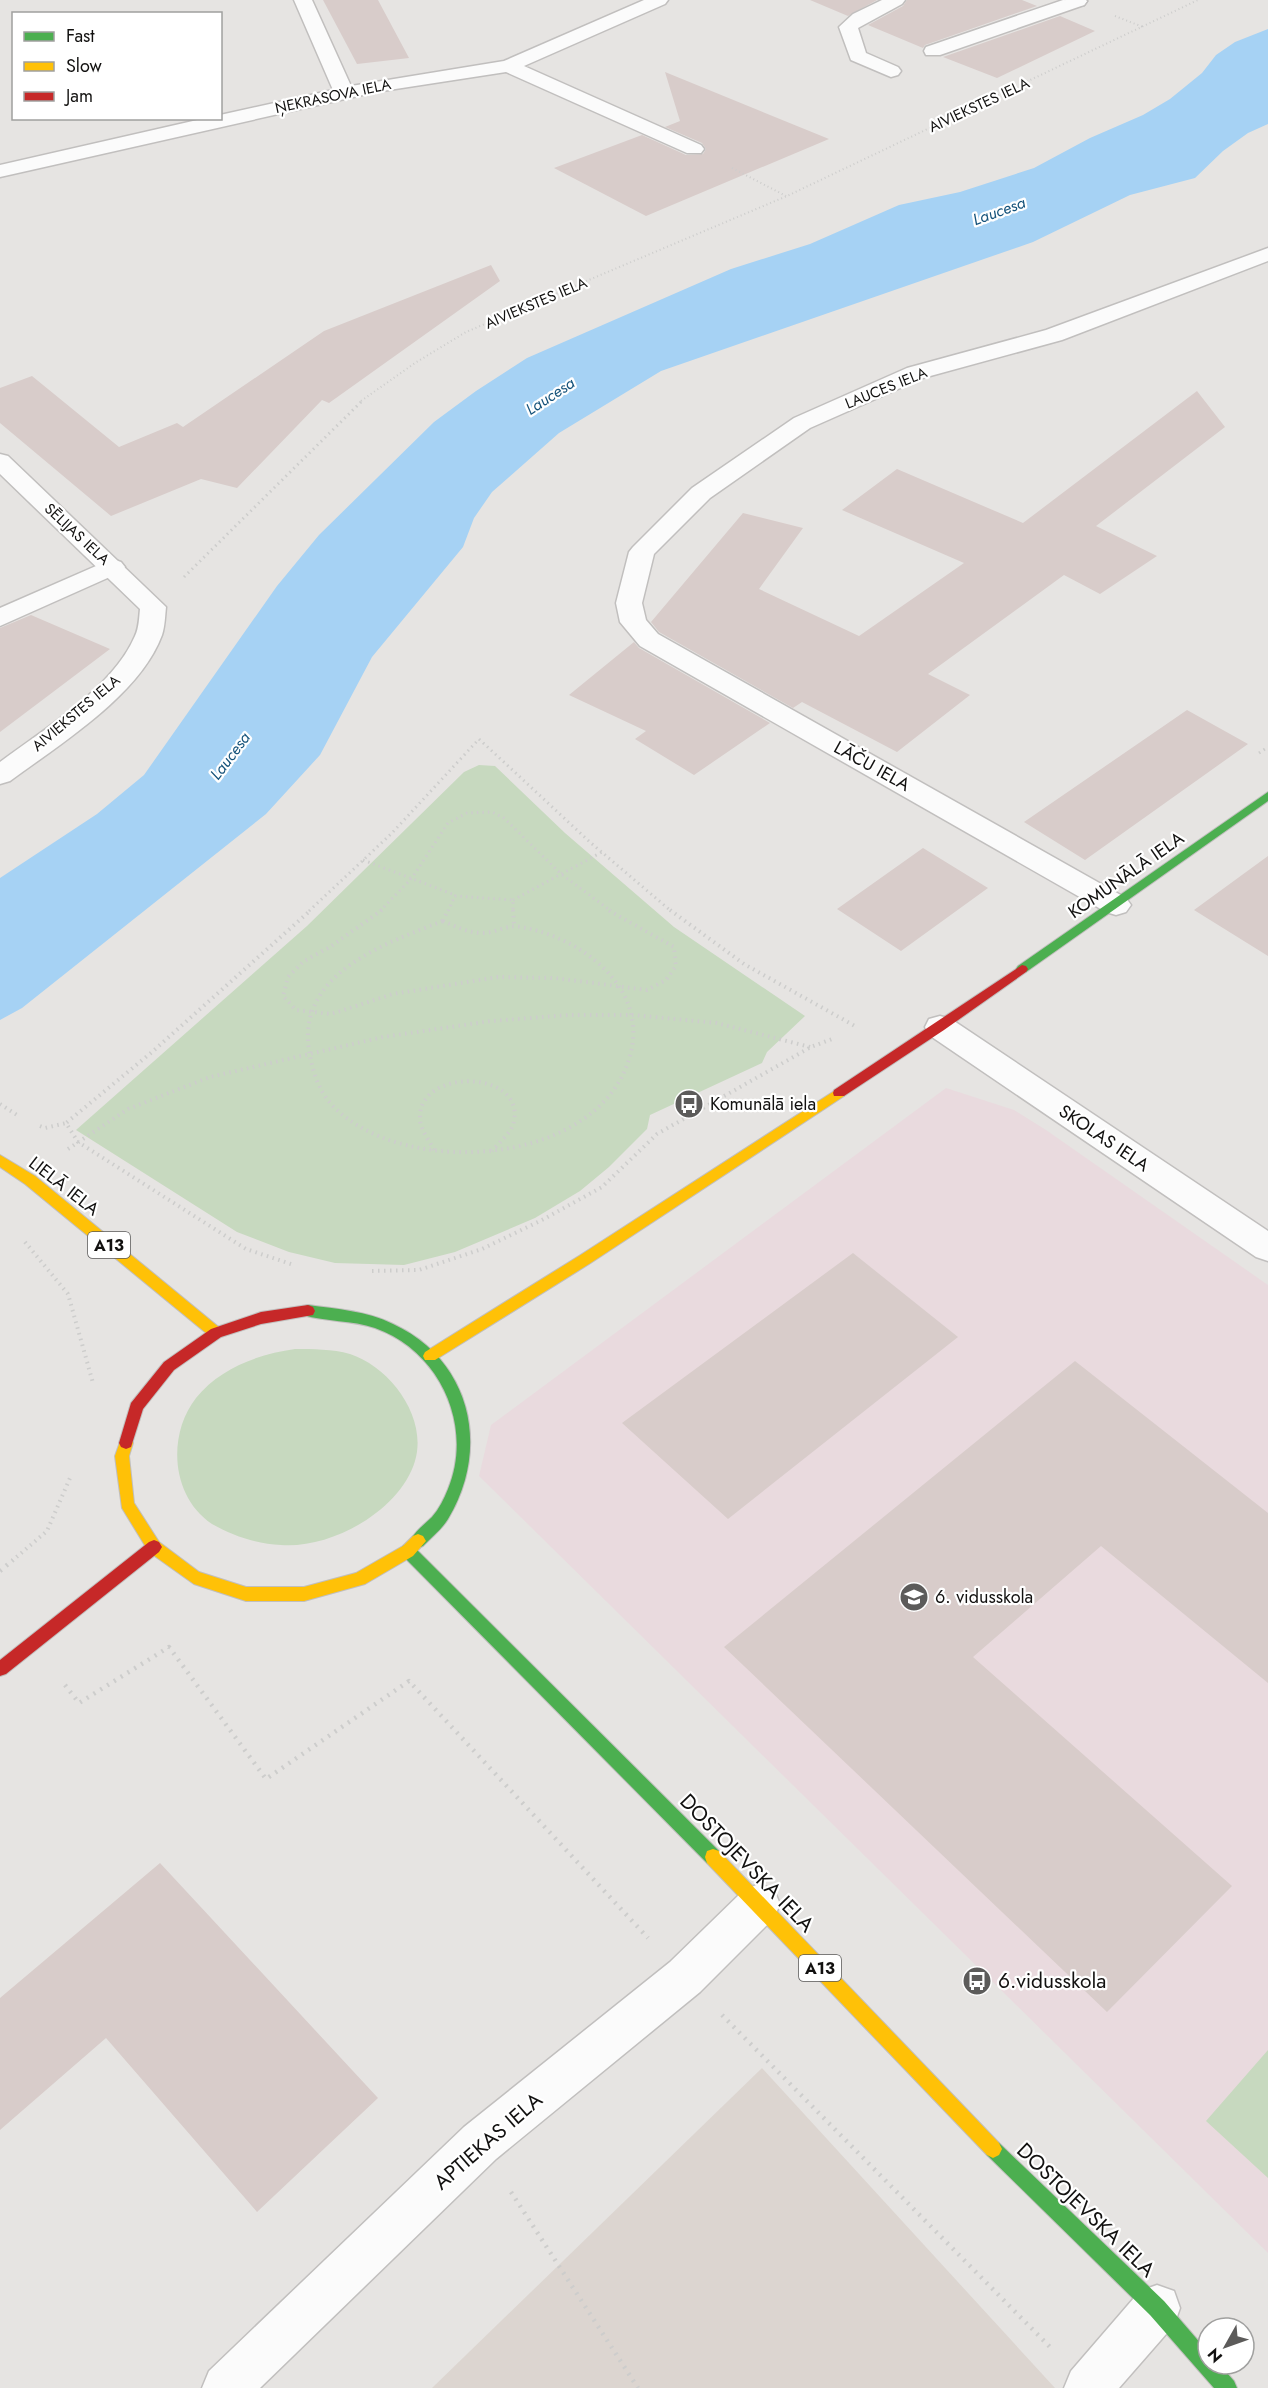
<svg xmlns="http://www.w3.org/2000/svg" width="1268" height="2388" font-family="Jost,sans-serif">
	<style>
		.built { fill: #dcd5d0 }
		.education { fill: #e9dade }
		.green { fill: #c7d9bf }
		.water { fill: #a6d2f4 }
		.building { fill: #d8ccca }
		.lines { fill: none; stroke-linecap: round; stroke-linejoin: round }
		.lane-casing { stroke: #c1bfbe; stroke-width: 3 }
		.street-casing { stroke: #c1bfbe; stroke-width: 3 }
		.fast-casing { stroke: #c1bfbe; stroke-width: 2 }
		.slow-casing { stroke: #c1bfbe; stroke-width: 2 }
		.jam-casing { stroke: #c1bfbe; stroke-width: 2 }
		.path-far3 { stroke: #cdcdcc; stroke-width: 2; stroke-dasharray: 1 3; stroke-linecap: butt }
		.path-far2 { stroke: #cdcdcc; stroke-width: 3; stroke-dasharray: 1.5 4; stroke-linecap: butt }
		.path-far1 { stroke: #cdcdcc; stroke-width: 4; stroke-dasharray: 1.5 4.5; stroke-linecap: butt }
		.path { stroke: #cdcdcc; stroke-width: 4.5; stroke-dasharray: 2 6; stroke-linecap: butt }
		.lane { fill: #fbfbfb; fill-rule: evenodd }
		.street { fill: #fbfbfb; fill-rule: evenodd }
		.fast { fill: #4caf50; fill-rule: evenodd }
		.slow { fill: #ffc107; fill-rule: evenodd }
		.jam { fill: #c62828; fill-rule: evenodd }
		.labels { text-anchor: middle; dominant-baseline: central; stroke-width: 4.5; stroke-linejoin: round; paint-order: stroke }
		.far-street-label { font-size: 15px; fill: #121110; stroke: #fff }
		.far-water-label { font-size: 16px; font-style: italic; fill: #14527a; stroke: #fff }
		.shield { fill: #fff; stroke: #595858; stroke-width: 1.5 }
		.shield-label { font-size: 16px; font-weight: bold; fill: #121110 }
		.street-label { font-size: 18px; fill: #121110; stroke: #fff }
		.poi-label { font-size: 18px; fill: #121110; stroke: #fff; text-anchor: start }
		.near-street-label { font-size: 21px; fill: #121110; stroke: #fff }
		.near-poi-label { font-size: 21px; fill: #121110; stroke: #fff; text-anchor: start }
	</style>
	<rect width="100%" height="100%" fill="#e6e4e2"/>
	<path class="built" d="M762,2068l293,320h-623z"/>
	<path class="education" d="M946,1088l68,22 32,20 222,155v968l-789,-777 12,-51z"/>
	<path class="green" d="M479,765l16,1 70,67 109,94 131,89 -38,36 -5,11 -112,52 -3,14 -38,38 -29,24 -45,27 -80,34 -51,13 -69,-2 -46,-11 -52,-20 -161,-102 231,-204 157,-154z
		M295,1349c18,0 37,0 55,5 40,13 78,63 65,107 -15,50 -84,88 -134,84 -24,-1 -48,-9 -69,-21 -41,-27 -45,-89 -16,-126 24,-30 63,-44 99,-49z
		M1268,2050v128l-62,-57z"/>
	<path class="water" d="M1268,29v95l-20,9 -25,18 -28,27 -65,17 -97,47 -372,129 -102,62 -67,59 -18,26 -11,29 -91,110 -52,98 -54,59 -244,194 -22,12v-142l97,-64 47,-39 133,-189 42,-51 115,-113 42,-31 51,-33 204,-89 79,-25 89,-39 61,-13 74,-24 56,-30 53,-23 27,-16 32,-26 14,-18 19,-13z"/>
	<path class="building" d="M323,0h55l31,58 -52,6z
		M810,0h67l-29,16z
		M907,0h115l15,6 -112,39 -2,3 -55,-23 35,-19z
		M1060,16l35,15 -98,47 -54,-21z
		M665,72l164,67 -183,77 -92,-48 88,-33 44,20 17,-1 3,-5 -4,-6 -37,-16 15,-6z
		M491,265l9,16 -171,122 -7,-3 -85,88 -36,-9 -90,37 -111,-93v-35l32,-12 87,71 58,-24 6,4 141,-96z
		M1197,391l28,36 -129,99 61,30 -57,38 -36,-19 -136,99 42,21 -73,57 -95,-50 -9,6 -134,-76 -8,-10 92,-109 60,15 -44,61 100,47 105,-73 -122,-53 55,-41 126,54z
		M31,615l79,34 -110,83v-104z
		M634,642l5,6 131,75 -76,52 -59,-36 11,-8 -77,-36z
		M1187,710l61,34 -163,116 -61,-38z
		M923,848l65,40 -87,63 -64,-42z
		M1268,856v100l-74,-46z
		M853,1253l105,84 -230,182 -106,-96z
		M1075,1361l193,152v170l-167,-137 -128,111 259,229 -125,126 -383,-365z
		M160,1863l218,235 -121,114 -151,-174 -106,92v-132z"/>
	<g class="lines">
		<g class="lane-casing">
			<path id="lane" d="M882,0h23l-3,4 -44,24 8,25 32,14 3,4 -3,4 -7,2 -40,-17 -12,-33 14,-13z
				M1063,0l24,1 -3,4 -144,50h-14l-2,-4 2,-4z
				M112,559l9,3 4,5 -4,5 -121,54v-18z
				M1157,2285l17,6 6,17 -6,17 -55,63h-55l7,-17 69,-80z"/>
		</g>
		<g class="street-casing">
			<path id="street" d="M294,0h18l39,86 153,-25 140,-61h24l-3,4 -141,62 177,79 3,4 -3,4h-14l-181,-81 -130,20 -376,85v-12l206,-47h14v-3l113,-25z
				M1065,0h21l1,1 -3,4 -6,1 -10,-2z
				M1268,248v13l-206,79 -139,38 -113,50 -100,70 -56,56 -12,49 4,17 12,14 468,264 5,7 -5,7 -10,3 -10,-3 -466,-266 -20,-24 -4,-19 13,-51 4,-5 59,-59 102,-70 113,-50 139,-38z
				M0,454l8,2 158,151c-1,9 -1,19 -4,28 -22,60 -102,109 -152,146l-10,3v-22c44,-33 113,-74 135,-126 4,-8 4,-18 5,-27l-140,-135z
				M940,1016l11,3 317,212v30l-12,-4 -327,-222 -4,-8 4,-8z
				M759,1884l15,6 6,14 -6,14 -74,74 -204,167 -236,229h-58l7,-17 255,-244 206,-165 74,-72z"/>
		</g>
		<g class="fast-casing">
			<path id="fast" d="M1268,792v9l-242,171h-8l-2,-3 2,-3z
				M308,1305c29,4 59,6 85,19 78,36 98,124 55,195 -6,10 -16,18 -25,27l-5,2 -5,-2 -3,-5c5,-10 14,-16 22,-24 7,-8 12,-18 16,-28 26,-63 -8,-138 -73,-161 -23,-8 -49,-6 -72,-13l-2,-4 2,-4z
				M408,1544l5,2 306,305 2,6 -2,6 -6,2 -6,-2 -304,-307 -3,-5 3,-5z
				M993,2140l6,3 165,158 44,51v12h11l15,17 3,7h-23l-64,-73 -163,-160 -3,-6 3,-6z"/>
		</g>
		<g class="slow-casing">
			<path id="slow" d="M839,1088l6,5 -1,3 -255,168 -154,96h-10l-2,-4 2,-4 154,-96z
				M0,1155l35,21 186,153 2,4 -2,4h-10l-186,-153 -25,-17z
				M126,1437l5,2 2,4 -4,13 5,47 25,39 40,30 47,15h58l52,-14 47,-27 10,-10 5,-2 5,2 3,5 -13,15 -48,28 -61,17h-58l-52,-17 -45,-32 -27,-44 -7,-52 6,-17z
				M713,1849l6,2 280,292 3,6 -3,6 -6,3 -6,-3 -280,-292 -2,-6 2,-6z"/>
		</g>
		<g class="jam-casing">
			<path id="jam" d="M1022,965l4,1 2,3 -2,3 -82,58 -100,66h-10l-1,-3 1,-3z
				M308,1305l5,2 2,4 -2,4 -52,9 -40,13 -47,33 -31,39 -12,38 -5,2 -5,-2 -2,-4 12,-40 33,-41 47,-33 50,-17z
				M154,1540l5,2 3,5 -3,5 -153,122 -6,2v-16l149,-118z"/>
		</g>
		<path class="path-far3" d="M1115,16l28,11
			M732,168l54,28
			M361,401l54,-38 51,-31 321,-136 411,-196"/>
		<path class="path-far2" d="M184,577l179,-177
			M1259,753l9,-6
			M363,860l92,35
			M513,900l89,-48
			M309,911l83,-78 87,-94 112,104 80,68
			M380,911l32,-33 36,-55 19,-10 25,-1 12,6 57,56 50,37
			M448,911l7,-15 58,4v11"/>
		<path class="path-far1" d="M382,910l-52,37 -26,14 -16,16 -5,19 13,14 35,4 62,-20 105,-17 57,1 92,12 19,-10 10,-14 -2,-19 -66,-37
			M513,910l1,15
			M670,910l74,54 111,62
			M443,921c12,5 25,12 39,12 14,0 25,-9 39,-6 59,10 126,59 110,125 -27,115 -229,129 -300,52 -13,-15 -19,-34 -22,-54 -12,-77 77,-107 134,-129z
			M443,921l5,-11
			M0,1104l17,11
			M40,1126l5,2 21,-5
			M68,1149l60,-40 82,-32 173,-40 108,-16 78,-6h64l84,8 93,24
			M434,1150c-5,-10 -15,-22 -14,-34 1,-48 104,-46 94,5 -2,12 -15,21 -22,30
			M25,1242l43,52 25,89
			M291,1264l-45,-15 -168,-107 -12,-19 86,-71 159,-142
			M372,1271l47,-1 63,-21 60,-29 60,-33 55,-53 154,-87 21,-8
			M12,1561l35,-30 23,-53"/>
		<path class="path" d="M0,1571l13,-11
			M65,1685l14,18 90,-56 97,132 143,-98 239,257
			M722,2015l328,332
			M511,2192l127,196"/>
		<use href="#lane" class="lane"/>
		<use href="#street" class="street"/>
		<use href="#fast" class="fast"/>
		<use href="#slow" class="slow"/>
		<use href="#jam" class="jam"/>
	</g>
	<defs>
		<g id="bus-disc" transform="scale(1.5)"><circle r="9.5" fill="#5c5b5a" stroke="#fff"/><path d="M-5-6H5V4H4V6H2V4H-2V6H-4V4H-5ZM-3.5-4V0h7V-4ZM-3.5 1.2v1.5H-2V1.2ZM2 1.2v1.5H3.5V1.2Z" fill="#fff"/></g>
		<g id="school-disc" transform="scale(1.5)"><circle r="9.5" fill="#5c5b5a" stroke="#fff"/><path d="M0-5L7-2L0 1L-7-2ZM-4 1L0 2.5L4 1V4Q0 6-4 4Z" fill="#fff"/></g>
	</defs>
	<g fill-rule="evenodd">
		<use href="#bus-disc" x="689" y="1104"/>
		<use href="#school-disc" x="914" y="1597"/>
		<use href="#bus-disc" x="977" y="1981"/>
	</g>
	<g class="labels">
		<g class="far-street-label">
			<text transform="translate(333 96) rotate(-12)">ŅEKRASOVA IELA</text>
			<text transform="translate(979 105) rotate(-25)">AIVIEKSTES IELA</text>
			<text transform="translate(536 303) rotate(-23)">AIVIEKSTES IELA</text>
			<text transform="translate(886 388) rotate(-22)">LAUCES IELA</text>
			<text transform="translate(77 534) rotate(43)">SĒLIJAS IELA</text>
			<text transform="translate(76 713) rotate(-40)">AIVIEKSTES IELA</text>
		</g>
		<g class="far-water-label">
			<text transform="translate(999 211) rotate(-20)">Laucesa</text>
			<text transform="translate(550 396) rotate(-33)">Laucesa</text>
			<text transform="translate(230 756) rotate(-53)">Laucesa</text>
		</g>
		<g class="shield">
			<rect x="88" y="1232" width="42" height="26" rx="4.5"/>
			<rect x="799" y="1955" width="42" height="26" rx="4.5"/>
		</g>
		<g class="shield-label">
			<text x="109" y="1245">A13</text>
			<text x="820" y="1968">A13</text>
		</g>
		<g class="street-label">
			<text transform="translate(872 766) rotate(29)">LĀČU IELA</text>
			<text transform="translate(1126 875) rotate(-35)">KOMUNĀLĀ IELA</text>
			<text transform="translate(1104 1138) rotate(34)">SKOLAS IELA</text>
			<text transform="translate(64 1186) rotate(38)">LIELĀ IELA</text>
		</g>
		<g class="poi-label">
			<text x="710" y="1104">Komunālā iela</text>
			<text x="935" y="1597">6. vidusskola</text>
		</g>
		<g class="near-street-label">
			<text transform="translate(747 1863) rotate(46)">DOSTOJEVSKA IELA</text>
			<text transform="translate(488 2141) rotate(-41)">APTIEKAS IELA</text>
			<text transform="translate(1086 2210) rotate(44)">DOSTOJEVSKA IELA</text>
		</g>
		<g class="near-poi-label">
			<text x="998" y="1981">6.vidusskola</text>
		</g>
	</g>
	<rect x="12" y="12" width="210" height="108" fill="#ffffff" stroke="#a0a09f" stroke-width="1.5"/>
	<rect x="24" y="32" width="30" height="9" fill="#4caf50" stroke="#a0a09f" stroke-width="1.5"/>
	<text x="66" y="42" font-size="18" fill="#121110">Fast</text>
	<rect x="24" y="62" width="30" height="9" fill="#ffc107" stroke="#a0a09f" stroke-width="1.5"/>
	<text x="66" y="72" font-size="18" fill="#121110">Slow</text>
	<rect x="24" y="92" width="30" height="9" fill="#c62828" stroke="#a0a09f" stroke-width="1.5"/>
	<text x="66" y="102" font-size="18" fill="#121110">Jam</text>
	<g transform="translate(1226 2346) rotate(230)"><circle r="28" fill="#ffffff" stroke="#a0a09f" stroke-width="1.5"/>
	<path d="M0-4.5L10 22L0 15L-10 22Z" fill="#5c5b5a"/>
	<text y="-9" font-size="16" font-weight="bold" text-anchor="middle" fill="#121110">N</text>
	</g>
</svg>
